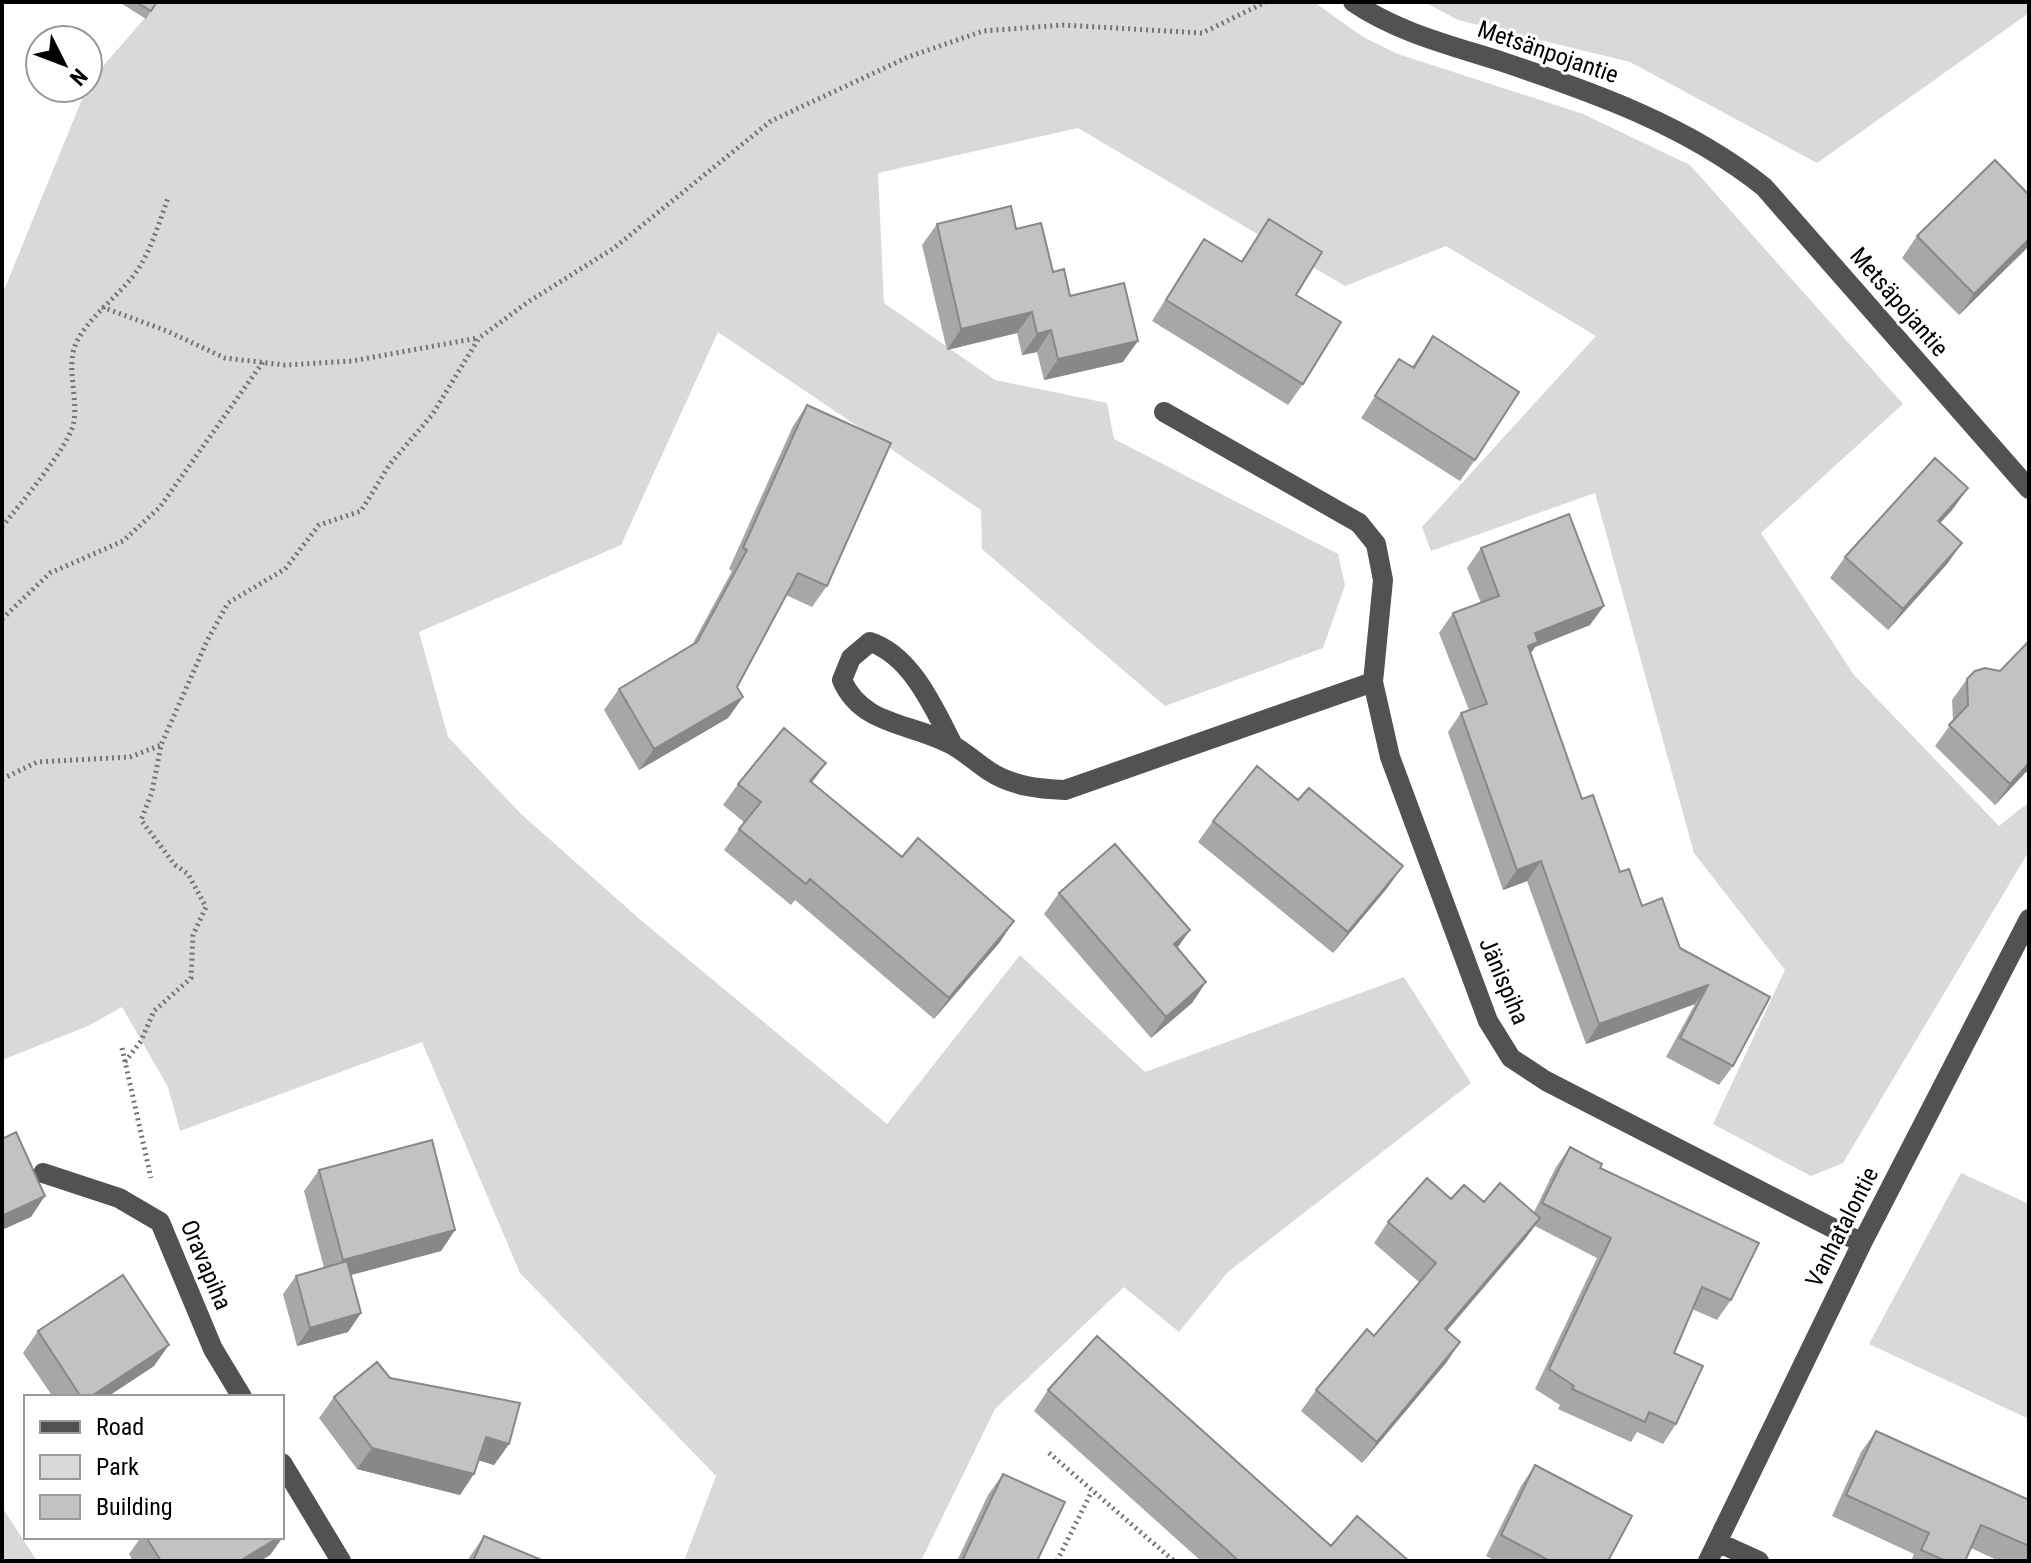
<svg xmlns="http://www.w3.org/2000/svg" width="2031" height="1563" font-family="'Roboto Condensed',sans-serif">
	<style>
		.green { fill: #d9d9d9 }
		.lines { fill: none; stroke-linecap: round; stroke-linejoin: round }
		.path { stroke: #747474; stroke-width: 5; stroke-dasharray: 2 4; stroke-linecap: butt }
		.minor { stroke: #525252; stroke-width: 20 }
		.wall { fill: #a7a7a7 }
		.shaded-wall { fill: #888 }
		.building { fill: #c2c2c2; stroke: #888; stroke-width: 2 }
		.labels { text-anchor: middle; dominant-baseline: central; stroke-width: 6; stroke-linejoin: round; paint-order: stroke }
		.street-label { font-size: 24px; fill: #000; stroke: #fff }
	</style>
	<rect width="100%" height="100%" fill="#fff"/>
	<path class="green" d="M159,2h1155l49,35 35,17 185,60 107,51 213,239 -142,129 93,142 145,151 30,-24v49l-186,312 -32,13 -98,-52 72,-154 -91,-117 -99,-360 -164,58 -9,-24 174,-191 -150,-90 -101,40 -267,-158 -200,45 6,130 111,77 112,23 7,36 224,115 7,31 -22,63 -158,58 -183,-157 -1,-39 -263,-178 -97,213 -202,87 29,105 72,76 123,109 244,202 133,-169 125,117 259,-95 67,106 -243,189 -49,60 -55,-45 -129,122 -74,152h-237l32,-85 -196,-203 -98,-231 -242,89 -12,-44 -46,-80 -34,19 -86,34v-765l87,-213z
		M1424,2h605v11l-212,150 -187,-101 -172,-42z
		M1961,1173l68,31v215l-160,-75z
		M2,1507l35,54h-35z"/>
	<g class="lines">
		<path class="path" d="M102,307l65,24 58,27 60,7 67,-4 126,-23
			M2,527c17,-22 69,-82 72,-106 4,-25 -9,-56 3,-80 13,-24 35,-40 52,-60 20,-22 29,-56 39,-83
			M2,619l48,-46 73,-32 37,-34 103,-145
			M2,779l35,-17 93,-5 31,-12
			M122,1048l29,130
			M125,1062l16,-21 13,-30 37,-33 2,-43 13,-28 -18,-33 -13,-9 -34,-45 11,-28 9,-47 46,-104 21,-38 57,-34 34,-44 42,-14 29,-47 42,-49 47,-77 49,-36 86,-54 157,-127 137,-64 75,-26 80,-6 139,8 64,-31
			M1049,1453l125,108
			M1057,1561l35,-70"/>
		<path class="minor" d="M1353,2c44,30 96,43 147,59 92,31 187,64 264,126l265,302
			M1164,412l195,111 17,21 7,36 -10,102 17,75 98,264 23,37 35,23 316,162
			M953,745c-19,-37 -42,-90 -83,-103l-19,16 -9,22c20,47 73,43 112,66 12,7 23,17 35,25 23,15 49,18 76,19l308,-108
			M43,1173l76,25 41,24 53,127 29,48
			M282,1463l59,98
			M1717,1542l42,19
			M1708,1561l154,-318 167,-324"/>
	</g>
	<path class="wall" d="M119,2h38l-11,17z
		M2029,195v51l-70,69 -57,-57 15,-22z
		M1269,219l27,76 7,89 -15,21 -136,-84 38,-61 14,-21 37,22z
		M937,224l116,48 70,90 -79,18 -7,-28 -15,3 -5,-22 -70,17 -25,-105z
		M1433,336l42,124 -15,21 -99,-63 38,-59 13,8z
		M807,405l20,181 -15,21 -26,-12 -49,92 6,10 -15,21 -89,52 -35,-60 15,-21 73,-44 40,-74 -3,-2 64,-143z
		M1953,509l-13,14 22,20 -15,21 -59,66 -58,-52 15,-21z
		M1481,548l109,77 -55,22 -5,7 52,145 38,73 22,34 38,42 90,49 -37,69 -14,19 -53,-28 29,-53 -109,40 -59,-163 -24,9 -55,-158 13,-19 8,-3 -30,-77 14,-20 28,-10 -14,-35z
		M2029,641v133l-3,-2 -31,33 -60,-59 18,-25 -1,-21 15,-21 33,-8z
		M826,763l-14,20 188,159 -66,77 -139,-119 -4,5 -67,-55 20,-28 -21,-17 15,-21z
		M1213,821l175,66 -55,66 -135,-111z
		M1059,893l131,37 -13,18 29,34 -14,21 -41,35 -107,-124z
		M1570,1147l30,21 131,132 -14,20 -25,-11 -18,44 2,71 -13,20 -26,-12 -6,10 -73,-33 2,-4 -25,-16 62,-131 -62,-32 -10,13 -78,92 13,11 -14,21 -84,100 -61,-52 15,-21 58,-54 46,-53 -46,-40 14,-21 96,-20 50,10 22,-45z
		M319,1170l136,60 -14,21 -90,24 10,38 -13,19 -51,14 -14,-52 13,-18 28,-8 -20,-77z
		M38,1331l116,35 -47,31h-54l-30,-44z
		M390,1378l119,66 -15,21 -15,-5 -19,35 -103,-26 -38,-51 15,-21z
		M1048,1390l283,156 78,15h-208l-167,-150z
		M1876,1431l153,69v61h-30l-28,-13 -6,13h-54l3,-7 -82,-38 29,-64z
		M1535,1465l73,96h-112l-10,-5 35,-70z
		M1003,1474l34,87h-80l31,-66z
		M285,1534l-15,21 -10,6h-127l-4,-7 12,-17h141z
		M484,1536l60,25h-77z"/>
	<path class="shaded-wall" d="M2029,239v7l-70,69 15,-21z
		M1032,312l-15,21 -70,17 14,-21z
		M1051,330l-14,22 -15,3 15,-21z
		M1138,341l-15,21 -79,18 14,-21z
		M1968,488l-15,21 -30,33 15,-21z
		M1962,543l-15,21 -59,66 15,-21z
		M1604,606l-14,19 -55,22 -10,15 -11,4 21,-33z
		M743,697l-15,21 -89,52 15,-21z
		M2029,763v5l-3,4 -31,33 15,-21z
		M1541,861l-14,20 -24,9 14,-20z
		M1403,866l-15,21 -55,66 15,-21z
		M1014,921l-14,21 -66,77 15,-21z
		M1190,930l-15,21 -1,-7z
		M1206,982l-14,21 -41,35 15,-21z
		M1708,985l-13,19 -109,40 13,-20z
		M45,1196l-14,21 -29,13v-14z
		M1540,1218l-15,21 -95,111 15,-21z
		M455,1230l-14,21 -113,30 15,-21z
		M361,1313l-13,19 -51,14 13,-18z
		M1460,1342l-14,21 -84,100 15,-21z
		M169,1345l-15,21 -47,31h-17z
		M486,1437l23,7 -15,21 -23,-7z
		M372,1448l102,26 -14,21 -103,-26z
		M285,1534l-15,21 -10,6h-20l39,-24h3v-2z"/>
	<path class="building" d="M136,2h21l-6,9z
		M1995,160l34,35v44l-55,55 -57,-58z
		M1011,206l5,23 25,-6 12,49 11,-3 6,27 54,-13 14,58 -80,18 -7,-29 -14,4 -5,-22 -71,17 -24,-105z
		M1269,219l53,33 -26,43 45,27 -38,62 -137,-84 38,-61 38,23z
		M1433,336l86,56 -44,68 -100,-64 24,-37 15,9z
		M807,405l84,38 -64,143 -29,-13 -61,114 6,10 -89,52 -35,-60 78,-47 50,-92 -4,-2z
		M1935,458l33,30 -30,33 24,22 -59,66 -58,-52z
		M1569,514l35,92 -69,27 3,9 -10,4 54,153 11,-4 27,77 9,-3 13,37 20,-8 18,50 90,49 -37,69 -53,-28 28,-53 -109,39 -58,-163 -24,9 -56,-157 26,-9 -34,-91 46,-17 -18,-48z
		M2029,641v122l-19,21 -61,-59 19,-20 -1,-26 8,-8 10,-3 15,3z
		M784,728l42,35 -16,18 92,76 16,-19 96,83 -65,77 -139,-119 -4,5 -67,-55 22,-27 -23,-18z
		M1257,766l41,34 11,-12 94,78 -55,66 -135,-111z
		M1115,844l75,86 -16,14 32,38 -40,35 -107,-124z
		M16,1132l29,64 -43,20v-77z
		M432,1140l23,90 -112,30 -24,-90z
		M1570,1147l32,17 -2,4 159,75 -28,57 -29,-13 -28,66 29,13 -27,58 -27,-12 -4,10 -73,-33 2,-3 -25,-17 62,-131 -69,-35z
		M1427,1178l24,21 13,-14 20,17 16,-19 40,35 -95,111 15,13 -83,100 -61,-52 51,-61 7,7 62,-73 -48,-41z
		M347,1261l14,52 -51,15 -14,-52z
		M123,1275l46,70 -79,52h-9l-43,-66z
		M1097,1336l234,210 26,-30 52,45h-170l-191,-171z
		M377,1362l13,16 130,25 -11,41 -23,-7 -12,37 -102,-26 -38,-51z
		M1876,1431l153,69v46l-48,-21 -16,36h-19l-25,-11 8,-17 -83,-38z
		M1535,1465l97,51 -24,45h-58l-49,-26z
		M1003,1474l62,28 -28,59h-75z
		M484,1536l60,25h-71z
		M146,1537h133l-39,24h-79z"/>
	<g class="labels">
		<g class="street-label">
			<text transform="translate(1548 52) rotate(19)">Metsänpojantie</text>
			<text transform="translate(1899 302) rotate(49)">Metsäpojantie</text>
			<text transform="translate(1504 981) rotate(67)">Jänispiha</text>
			<text transform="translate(1842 1227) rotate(-63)">Vanhatalontie</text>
			<text transform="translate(206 1265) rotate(67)">Oravapiha</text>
		</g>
	</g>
	<rect width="2031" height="1563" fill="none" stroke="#000000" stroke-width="8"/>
	<rect x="24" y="1395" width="260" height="144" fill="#ffffff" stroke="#999999" stroke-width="2"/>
	<rect x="40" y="1421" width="40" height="12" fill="#525252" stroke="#999999" stroke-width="2"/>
	<text x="96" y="1435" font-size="24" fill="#000000">Road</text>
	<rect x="40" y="1455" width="40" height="24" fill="#d9d9d9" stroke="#999999" stroke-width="2"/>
	<text x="96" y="1475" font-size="24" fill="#000000">Park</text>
	<rect x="40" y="1495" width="40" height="24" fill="#c2c2c2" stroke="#999999" stroke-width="2"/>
	<text x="96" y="1515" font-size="24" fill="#000000">Building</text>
	<g transform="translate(64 64) rotate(132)"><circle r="38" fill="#ffffff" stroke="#999999" stroke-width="2"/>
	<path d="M0-6L14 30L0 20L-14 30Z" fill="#000000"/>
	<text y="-12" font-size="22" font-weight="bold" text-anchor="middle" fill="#000000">N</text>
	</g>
</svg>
